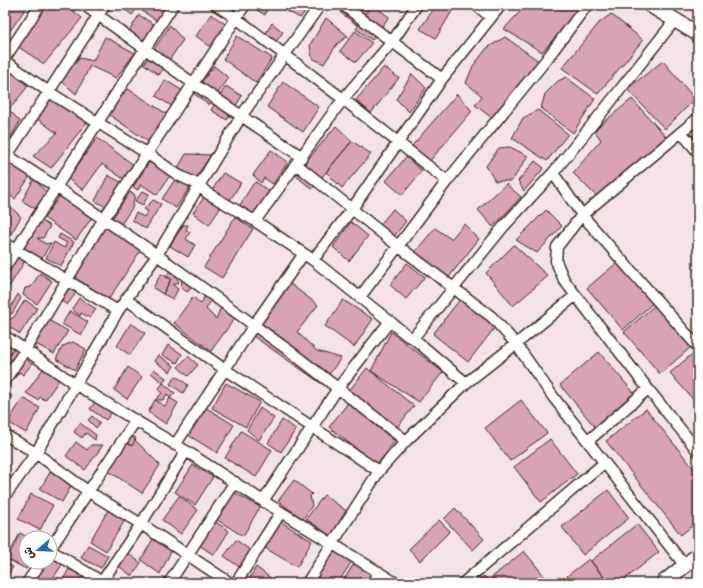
<svg xmlns="http://www.w3.org/2000/svg" width="703" height="588" font-family="'Balsamiq Sans','Playpen Sans Arabic',sans-serif">
	<style>
		.building { fill: #d8a2b7; stroke: #3b2a1e }
		.lines { fill: none; stroke-linecap: round; stroke-linejoin: round }
		.minor-casing { stroke: #3b2a1e; stroke-width: 13 }
		.secondary-casing { stroke: #3b2a1e; stroke-width: 17 }
		.minor { stroke: #fff; stroke-width: 10 }
		.secondary { stroke: #fff; stroke-width: 14 }
	</style>
	<rect width="100%" height="100%" fill="#f3e3e9"/>
	<filter id="ink" filterUnits="userSpaceOnUse"><feTurbulence type="fractalNoise" baseFrequency=".025" numOctaves="2"/><feDisplacementMap in="SourceGraphic" scale="8" xChannelSelector="R" yChannelSelector="G"/><feConvolveMatrix kernelMatrix="1 2 1 2 8 2 1 2 1" color-interpolation-filters="sRGB"/></filter>
	<g filter="url(#ink)">
		<path class="building" d="M5,5h23l-23,33z
			M40,5h26l16,13 -38,46 -30,-20z
			M119,5h20l-7,10z
			M146,5h24l-11,17 -17,-11z
			M221,5h18l-6,9z
			M249,5h19l-3,10z
			M290,5h21l-11,13 -13,-7z
			M346,5h25l-14,20 -16,-12z
			M373,5l16,12 -17,23 -16,-11z
			M436,5h17l2,1 -19,32 -16,-9z
			M526,5h58l-42,47 -38,-23z
			M211,14l17,12 -16,22 -16,-12z
			M611,14l32,26 -45,54 -36,-26 37,-45z
			M139,15l16,10 -14,23 -16,-10z
			M326,18l22,18 -11,8 -13,20 -12,-6 -2,-13z
			M272,23l11,9 -7,10 -10,-9z
			M170,25l13,15 -24,35 -15,-11z
			M355,31l17,12 -16,19 -16,-11z
			M237,36l35,22 -16,25 -33,-24z
			M105,37l30,16 -19,25 -26,-12 -14,28 -16,-14 20,-22 13,3z
			M505,37l35,25 -48,56 -17,-13 7,-9 -16,-13 7,-17 14,-18z
			M663,61l32,38 -30,30 -38,-40z
			M214,66l15,12 -20,27 -16,-12z
			M5,67l23,19 -19,24 11,11 -11,19 -4,-3z
			M384,67l15,11 -28,35 -15,-13z
			M412,74l14,14 -17,24 -13,-13z
			M566,77l29,22 -22,34 -32,-25 4,-14 13,-13z
			M165,80l18,11 -10,16 -17,-11z
			M283,82l36,25 -16,25 -36,-25z
			M226,86l16,10 -15,24 -16,-10z
			M125,87l42,27 -18,28 -41,-28z
			M457,94l15,17 -43,51 -18,-15z
			M50,97l37,25 -36,46 -18,-12 24,-23 -21,-15z
			M632,99l34,38 -27,25 -42,35 -24,-24 28,-33 -7,-10z
			M538,110l30,24 -21,27 -35,-23 11,-20z
			M336,126l16,15 -40,48 -17,-14z
			M698,132v13l-7,-8z
			M97,138l38,28 -10,14 -23,-16 -19,26 -15,-11z
			M352,141l19,13 -29,34 -16,-16z
			M510,147l18,9 -16,25h-17l-9,-15 13,-18z
			M271,150l17,12 -15,22 -9,-6 -3,5 -8,-8z
			M186,154l25,1 -16,24 -17,-11z
			M406,157l16,14 -20,24 -16,-14z
			M150,161l21,13 -14,21 -16,-11 -3,6 -5,-3z
			M535,161l9,7 -20,23 -6,-10z
			M11,164l19,12 -15,23 -10,-7v-19z
			M223,173l18,10 -13,20 -17,-11z
			M108,175l16,9 -14,25 -15,-8z
			M178,175l14,9 -16,24 -14,-9z
			M34,179l12,13 -10,17 -14,-8z
			M256,182l13,9 -16,25 -15,-8 15,-24z
			M506,184l15,13 -28,30 -15,-17z
			M143,191l6,3 -6,11 -8,-4z
			M130,192l5,3 -3,13 -14,21 -7,-9z
			M207,193l16,11 -14,21 -16,-12z
			M61,194l32,22 -17,24 -32,-22z
			M153,200l8,4 -15,25 -14,-9 4,-7 8,4 4,-6 -4,-2z
			M9,205l12,12 -10,17 -6,-4v-18z
			M393,209l13,12 -14,18 -14,-12z
			M546,210l16,16 -25,27 -21,-13z
			M235,217l18,12 -31,49 -18,-11z
			M38,219l12,7 -7,12h-6l9,6 5,-1 -10,17 -20,-11z
			M351,222l17,14 -19,25 -16,-14z
			M105,223l37,25 -33,51 -37,-23z
			M464,224l15,15 -38,48 -15,-13 4,-10 -15,-12 20,-24 16,11z
			M183,225h5l-2,5 4,2 -4,7 9,6 -7,12 -18,-11z
			M60,234l14,8 -13,24 -15,-8 8,-16 10,6 3,-5 -9,-5z
			M514,245l34,31 -35,30 -27,-33z
			M17,256l8,5 -16,26 -4,-3v-9z
			M619,261l35,41 -31,28 -36,-42z
			M407,263l18,14 -19,22 -16,-14z
			M171,269l8,13 -6,3 5,4 -5,10 -10,-5 8,-15 -5,-2z
			M40,273l12,8 -15,23 -14,-9 2,-7 6,-1z
			M161,274l10,5 -8,15 -10,-6z
			M182,280l10,6 -4,6 -7,-4z
			M289,283l29,22 -21,27 20,19 24,7 -19,26 -69,-48z
			M67,287l9,6 -9,12 -8,-6z
			M206,293l6,6 -6,10 10,10 5,-12 14,11 -24,33 -37,-28 19,-26 8,7z
			M18,294l3,4 -9,16 -4,-2z
			M79,298l17,11 -6,9 -9,-5 -1,3 -8,-7z
			M461,298l35,28 -28,36 -35,-28z
			M25,300l12,8 -17,26 -12,-8 -3,-4 9,-5z
			M343,300l30,19 -19,28 -29,-21z
			M655,305l36,42 -31,27 -36,-42z
			M70,311l18,11 -7,13 -19,-11z
			M48,320l20,11 -14,23 -18,-10 1,10 -6,-4z
			M131,323l14,10 -15,22 -13,-9z
			M391,332l52,40 -24,30 -48,-31z
			M73,342l13,7 -11,21 -19,-11 7,-13z
			M15,345l8,6 -18,27v-16z
			M168,345l14,9 -5,9 -15,-8z
			M599,352l35,41 -39,34 -35,-42z
			M692,354l6,7 -1,43 -27,-31z
			M158,355l16,11 -4,6 -16,-11z
			M188,356l10,9 -10,11 -10,-9z
			M24,357l8,7 -9,11 -4,-3 -10,14h-4z
			M128,367l14,10 -15,22 -13,-9z
			M367,368l47,38 -19,24 -47,-38z
			M43,369l16,11 -14,20 -5,-3 -2,3 -12,-7z
			M154,369l12,9 -3,5 -12,-10z
			M176,376l12,9 -5,8 -13,-9z
			M163,383l12,10 -5,5 -3,-4 -4,6h-8l7,-7 -4,-3z
			M226,383l34,19 -14,25 -34,-19z
			M5,392l7,4 -7,11z
			M23,398l17,10 -14,25 -18,-11z
			M170,398l8,5 -12,21 -18,-12 7,-12 10,6z
			M521,400l26,33 -37,28 -25,-33z
			M96,401l16,11 -6,8 -16,-11z
			M348,403l47,38 -18,24 -48,-38z
			M205,407l29,18 -17,28 -29,-18z
			M260,408l14,10 -15,22 -12,-10z
			M646,409l52,65v47l-17,14 -75,-94z
			M92,416l8,7 -4,5 -8,-8z
			M282,420l14,9 -15,23 -13,-9z
			M80,423l16,12 -1,5 -9,-7 -4,5 -8,-6z
			M241,431l31,19 -16,27 -31,-19z
			M129,434l7,4 -4,8 -7,-4z
			M131,436l29,29 -18,28 -35,-23z
			M550,439l27,35 -36,28 -27,-35z
			M76,442l11,8 4,-5h12l-18,25 -19,-14z
			M193,465l20,12 -18,28 -20,-13z
			M52,469l22,12 -12,21 -22,-13z
			M294,480l18,14 -2,2 2,10 -9,13 -25,-18z
			M230,490l30,17 -17,29 -29,-18z
			M608,490l21,28 -46,37 -21,-28z
			M31,494l22,11 -13,25 -22,-11z
			M324,495l24,17 -17,24 -25,-17z
			M179,496l19,14 -17,24 -19,-14z
			M110,507l17,10 -21,34 -16,-10z
			M455,508l29,31 -11,11 -29,-31z
			M211,519l18,12 -15,24 -18,-12z
			M439,520l11,11 -30,30 -11,-12z
			M281,522l31,19 -15,26 -32,-19z
			M637,524l22,28 -39,31h-11l-18,-22z
			M20,533l9,5h-3v24h3l-3,7 -19,-10z
			M154,537l18,12 -12,25 -19,-14z
			M236,540l17,12 -11,17 -18,-13z
			M88,545l20,11 -7,12 -20,-10z
			M332,549l20,12 -14,22h-11l-12,-7z
			M125,551l16,12 -9,13 -16,-12z
			M524,551l26,32h-54l-5,-5z
			M52,554l11,9 -13,20h-9l-6,-4 12,-17h3v-5z
			M589,559l19,24h-36l-5,-7z
			M355,562l19,12 -5,9h-27z
			M5,563l8,4 -8,12z
			M256,567l16,12 -3,4h-22z
			M69,569l13,7 -3,7h-18z
			M484,576l6,7h-15z"/>
		<g class="lines">
			<g class="minor-casing">
				<path id="minor" d="M84,5l110,79 108,73
					M216,5l20,13 107,81 104,82
					M343,5l99,74
					M476,5l15,12
					M5,58l35,-53
					M5,61l44,31 99,62 30,21 21,10 8,8 48,28 58,39 95,76 5,2 91,-112 49,-53 55,-68 67,-85
					M698,118l-116,97 -25,32 -1,14 8,19 84,109 50,62
					M681,132l17,20
					M5,154l51,33 101,68 134,97 115,89
					M5,159l100,-154
					M296,164l102,82 94,71 24,27 38,54 131,168
					M553,173l29,42 116,132
					M255,221l88,-122 49,-57 25,-37
					M5,243l113,68
					M313,260l39,-51 90,-130 59,-74
					M5,267l168,-262
					M360,297l87,-116 99,-121 41,-55
					M127,300l97,69 155,102
					M5,336l70,48 111,67 77,50 133,82
					M413,338l53,45
					M5,380l20,-30 78,-130 142,-215
					M5,435l31,18 53,39 52,32 89,59
					M588,441l60,-52
					M175,445l79,-120 49,-70
					M5,496l31,-43 82,-142 39,-56 85,-140 78,-110
					M263,501l75,-113 52,-67
					M50,549l86,-129
					M50,550l54,33
					M27,583l14,-21
					M101,583l40,-59 45,-73
					M169,583l66,-101
					M236,583l45,-71
					M307,583l72,-112 27,-30 60,-58 50,-39 60,-49
					M372,583l7,-11
					M463,583l141,-120"/>
			</g>
			<g class="secondary-casing">
				<path id="secondary" d="M650,5l48,29
					M663,583l35,-28"/>
			</g>
			<use href="#minor" class="minor"/>
			<use href="#secondary" class="secondary"/>
		</g>
	</g>
	<rect width="703" height="588" fill="none" stroke="#fff" stroke-width="20"/>
	<rect x="10" y="10" width="683" height="568" fill="none" stroke="#3b2a1e" stroke-width="1.5" filter="url(#ink)"/>
	<g transform="translate(38 550) rotate(251)"><circle r="19" fill="#ffffff" stroke="#b1aaa5"/>
	<path d="M0-3L7 15L0 10L-7 15Z" fill="#1f6fb2"/>
	<text y="-6" font-size="11" font-weight="bold" text-anchor="middle" fill="#3b2a1e">ش</text>
	</g>
</svg>
